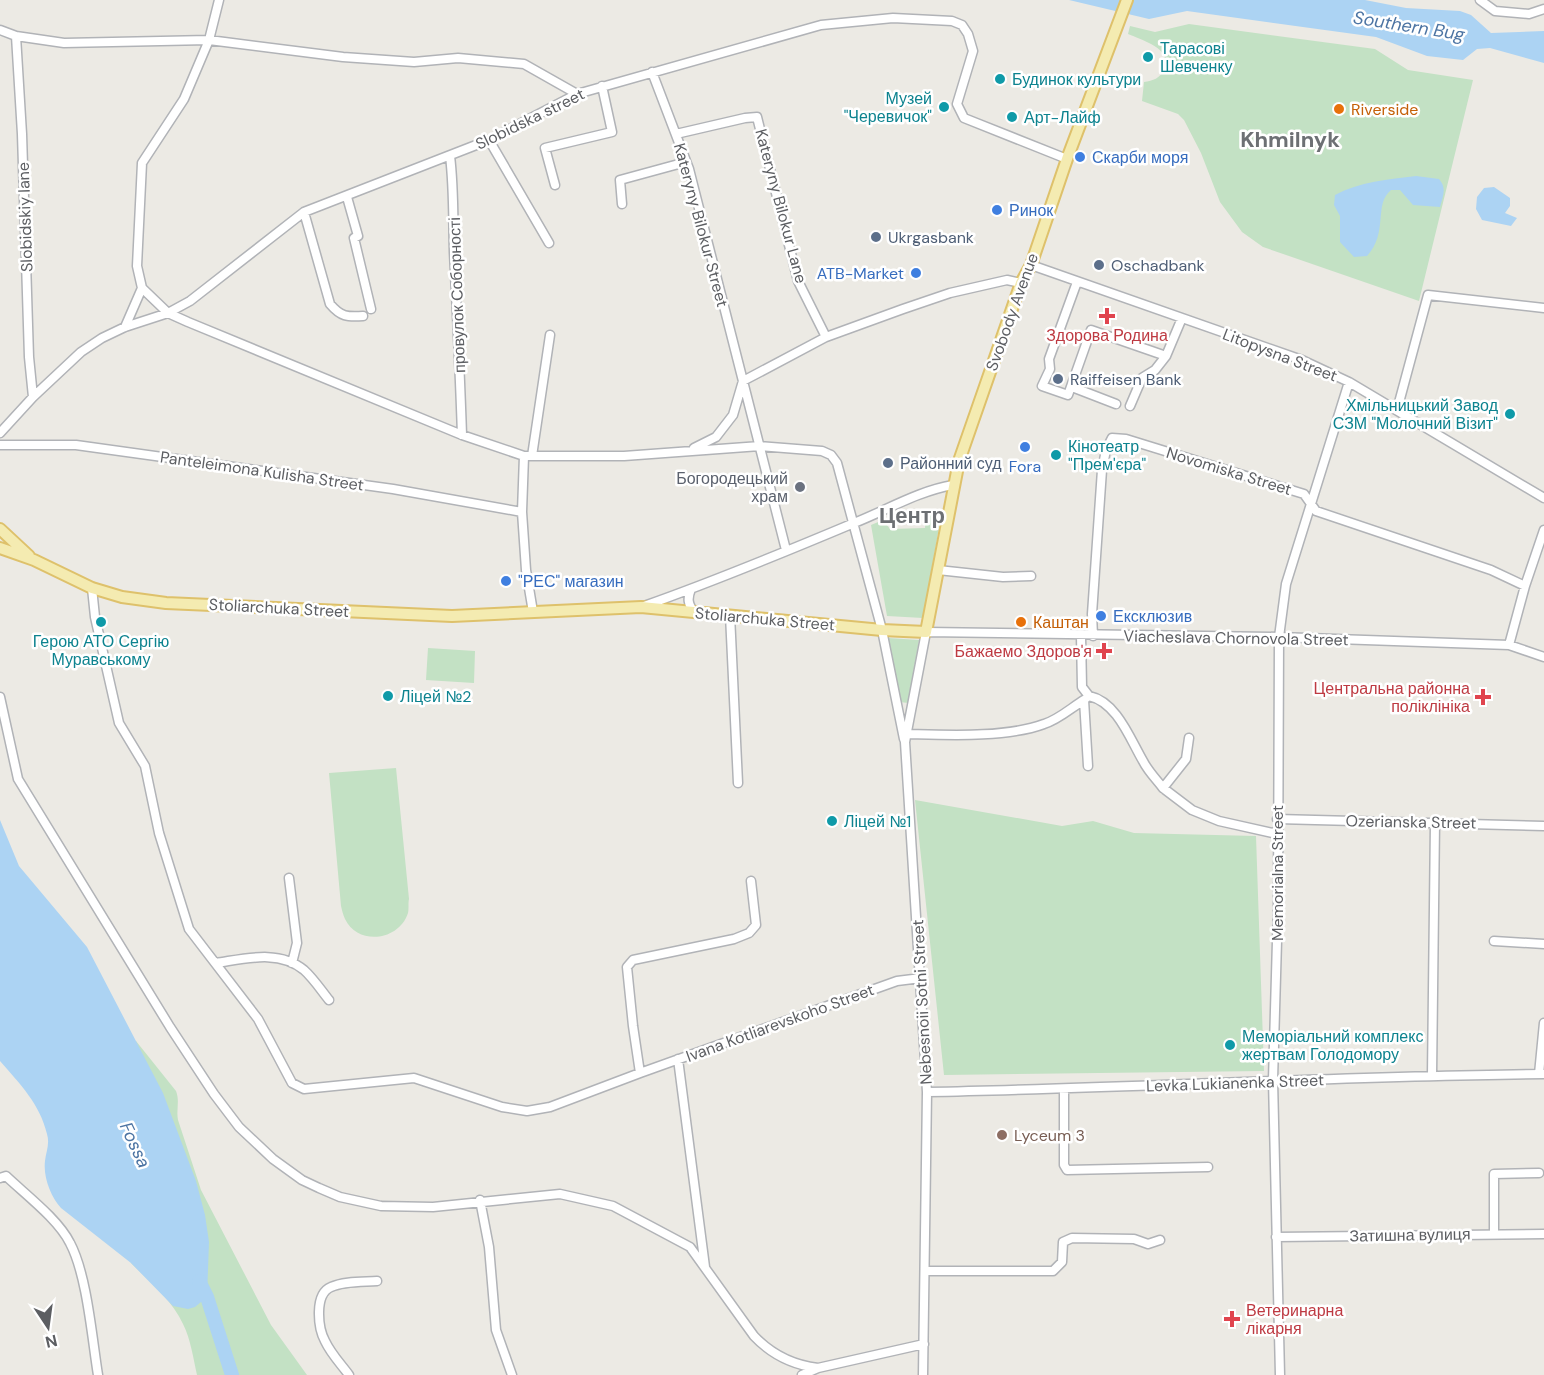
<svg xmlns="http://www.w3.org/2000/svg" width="1544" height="1375" font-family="'DM Sans',sans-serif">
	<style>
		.green { fill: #c3e1c4 }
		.water { fill: #acd3f3 }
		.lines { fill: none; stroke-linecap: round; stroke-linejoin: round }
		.river { stroke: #acd3f3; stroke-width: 14 }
		.minor-casing { stroke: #b1b3b7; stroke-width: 11 }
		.major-casing { stroke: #dec16b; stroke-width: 14 }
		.minor { stroke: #fff; stroke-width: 8 }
		.major { stroke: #f4ebb1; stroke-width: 10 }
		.culture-dot { fill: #0f9aa8; stroke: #fff; stroke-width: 2 }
		.food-dot { fill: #e8710a; stroke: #fff; stroke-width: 2 }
		.shop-dot { fill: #3f7fe0; stroke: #fff; stroke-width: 2 }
		.service-dot { fill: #5c6f8a; stroke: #fff; stroke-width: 2 }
		.health-dot { fill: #e0444e; stroke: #fff; stroke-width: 2 }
		.worship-dot { fill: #6b7280; stroke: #fff; stroke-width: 2 }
		.education-dot { fill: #8d6e63; stroke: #fff; stroke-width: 2 }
		.labels { text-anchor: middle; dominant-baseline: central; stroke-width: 5; stroke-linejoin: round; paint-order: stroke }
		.culture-label { font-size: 16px; fill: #0d838f; stroke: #fff; text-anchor: start }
		.food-label { font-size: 16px; fill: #c56008; stroke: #fff; text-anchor: start }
		.street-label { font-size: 16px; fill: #5c5e62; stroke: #fff }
		.shop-label { font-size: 16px; fill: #366cbe; stroke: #fff; text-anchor: start }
		.service-label { font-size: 16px; fill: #4e5e75; stroke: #fff; text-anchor: start }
		.health-label { font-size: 16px; fill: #be3a42; stroke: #fff; text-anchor: end }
		.worship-label { font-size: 16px; fill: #5b616d; stroke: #fff; text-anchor: end }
		.education-label { font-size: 16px; fill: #785e54; stroke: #fff; text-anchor: start }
		.water-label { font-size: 18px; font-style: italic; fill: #4c74a3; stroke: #fff }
		.district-label { font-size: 22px; font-weight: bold; fill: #6d7074; stroke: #fff }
	</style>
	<rect width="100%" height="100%" fill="#eceae4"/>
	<path class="green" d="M1189,24l186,25 33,21 65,10 -54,221 -156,-54 -21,-15 -22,-30 -19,-49 -17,-33 -6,-6 -36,-13 2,-19c9,-1 16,-4 20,-12 10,-21 -22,-30 -36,-36l2,-8 25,6z
		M934,509h5l2,7 -18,102 -36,-2 -16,-91 12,-5 7,9 35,-1 1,-13z
		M888,638l31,2 -11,63 -8,-1z
		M428,648l47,3 -1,32 -48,-3z
		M396,768l13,131c-1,4 0,10 -1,14 -9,28 -50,33 -63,6 -2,-4 -3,-9 -4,-13l-12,-133z
		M915,800l147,26 31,-5 41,12 122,3 8,235 -320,4z
		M136,1041l40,50c4,10 0,19 2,29l23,70 70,135 36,50h-110c-4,-17 -6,-35 -14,-51 -11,-24 -33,-42 -52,-61z"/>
	<path class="water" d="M1069,0h296l41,8 54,3 11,4 20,18 53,-2v32l-54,-15 -13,1 -14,11 -36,-4 -51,-19 -189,-26 -38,8z
		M1416,176l23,3c8,9 4,17 1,28l-27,-2 -13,-15h-9c-18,15 -2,42 -24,66l-13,1 -14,-15v-26l-6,-11 1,-10c24,-13 54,-16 81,-19z
		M1494,187l16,11v8l-5,7 12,5 -6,8 -29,-6 -6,-11 1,-12 7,-9z
		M0,820l19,46 68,81 76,146 33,88 9,34 4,27 -2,55 -12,10 -7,2 -15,-3 -42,-43 -70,-55c-10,-11 -18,-31 -16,-47 1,-9 5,-17 2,-27 -7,-30 -27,-50 -47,-73z"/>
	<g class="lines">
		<path class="river" d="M199,1281l8,16 25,78"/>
		<g class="minor-casing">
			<path id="minor" d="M219,0l-10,40 -25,59 -42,64 -5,103 5,22 26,25 20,9 274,113 62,21h100l136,-10 62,5 9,4 6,8 45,167 22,109
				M1480,0l15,11 34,3 15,-5
				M0,30l16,6 48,7 145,-3 134,17 71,5 44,-4 66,6 53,30
				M16,36l6,98 7,223 4,40
				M652,72l37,97 97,381
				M676,134l69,-16 12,-1 41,164 28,56
				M489,140l60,103
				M450,156c4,32 3,64 4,96 3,61 6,122 8,183
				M555,185l-10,-37 67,-16 -10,-46
				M347,197l11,39 -4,2 17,71
				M622,204l-2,-24 66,-18
				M304,212l26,92c11,13 17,13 33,12
				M1031,265l271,95 47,22 195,116
				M1077,282l-28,77 1,10 -8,17 26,9 23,-65 75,26
				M125,327l17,-39
				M1072,387l44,17
				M1130,406l12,-28 13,-8 11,-14 16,-38
				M1397,410l31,-115 116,13
				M0,433l33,-36 48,-45 21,-14 23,-11 43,-14 22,-12 114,-89 185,-72 88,-46 244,-69 72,-7 59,3 10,4 6,9 5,17 -16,53 7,14 103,41
				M0,445h76l317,44 129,23
				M694,448l22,-11 17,-22 10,-34 83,-44 77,-28 47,-16 57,-13 14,3
				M524,456l-2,56 4,58 7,42
				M532,456l18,-121
				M938,570l65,7 28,-1
				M92,588l3,29 24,106 26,43 14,67 30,96 69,90 34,64 12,6 110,-11 88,29 25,4 23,-4 90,-34
				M691,589c-4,10 -3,15 3,23
				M644,606c71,-25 141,-54 210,-83 33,-13 64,-32 99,-38
				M730,615l8,168
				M1081,636l1,51 7,9
				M1093,636l-1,-22 10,-144 4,-20 6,-12 14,1 178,55 12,17 175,59 34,16
				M1509,645l16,-59 19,-56
				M0,697l18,82 152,248 44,67 25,33 34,32 29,21 17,8 21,9 41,9 52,1 127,-13 53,12 77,41 64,89c18,19 39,29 64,32l106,-24
				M907,734c41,1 99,4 137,-10 14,-4 27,-16 40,-24
				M1189,738l-3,21 -23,29 29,22 27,11 58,13
				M1088,766l-4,-66 5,-4c28,6 41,43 54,65 5,10 13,18 20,27
				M1277,819l267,7
				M289,878l8,65 -5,20
				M751,881l5,44 -7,8 -15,6 -101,21 -6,7 6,59 7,47 257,-92 24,-3
				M1494,941l50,3
				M216,963c28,-4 63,-14 88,7 9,8 17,20 25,30
				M678,1059l27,208
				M1539,1074l5,-51
				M1432,1076l3,-254
				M1064,1090v75l3,5 141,-3
				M927,1092c206,-4 411,-16 617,-18
				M0,1178l6,-2c20,19 52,43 64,67 17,32 22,95 28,132
				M480,1200l9,47 7,83 16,45
				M1494,1234v-60l45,-1
				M1276,1237l268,-3
				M925,1271h128l9,-9 1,-20 9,-4 62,1 14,5 12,-4
				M349,1375c-8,-11 -18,-21 -24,-34 -7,-13 -11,-47 6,-54 13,-6 32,-5 46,-6
				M802,1375l16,-7
				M923,1375l4,-283 -22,-350 21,-110 353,5 230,8 35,12
				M1280,1375l-7,-295 5,-174 1,-269 7,-53 63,-202"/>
		</g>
		<g class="major-casing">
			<path id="major" d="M0,529l29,27
				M0,548l34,12 58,28 30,9 44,6 286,13 189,-9 241,23 44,2 33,-171 62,-178 10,-18 36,-106 60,-159"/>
		</g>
		<use href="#minor" class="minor"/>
		<use href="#major" class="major"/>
	</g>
	<g class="culture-dot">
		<circle cx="1148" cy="57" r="6"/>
		<circle cx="1000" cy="79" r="6"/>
		<circle cx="944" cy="107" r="6"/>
		<circle cx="1012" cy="117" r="6"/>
		<circle cx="1510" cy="414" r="6"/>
		<circle cx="1056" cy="455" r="6"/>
		<circle cx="101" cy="622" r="6"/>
		<circle cx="388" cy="696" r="6"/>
		<circle cx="832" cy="821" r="6"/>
		<circle cx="1230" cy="1045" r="6"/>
	</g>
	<g class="food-dot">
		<circle cx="1339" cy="109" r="6"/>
		<circle cx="1021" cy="622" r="6"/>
	</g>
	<g class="shop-dot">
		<circle cx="1080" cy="157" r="6"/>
		<circle cx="997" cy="210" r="6"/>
		<circle cx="916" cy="273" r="6"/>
		<circle cx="1025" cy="447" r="6"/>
		<circle cx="506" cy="581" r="6"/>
		<circle cx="1101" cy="616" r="6"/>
	</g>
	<g class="service-dot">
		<circle cx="876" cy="237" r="6"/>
		<circle cx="1099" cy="265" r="6"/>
		<circle cx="1058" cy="379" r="6"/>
		<circle cx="888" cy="463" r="6"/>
	</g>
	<g class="health-dot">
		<path d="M1104 307h6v6h6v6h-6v6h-6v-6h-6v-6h6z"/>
		<path d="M1101 642h6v6h6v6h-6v6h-6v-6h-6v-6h6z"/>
		<path d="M1480 688h6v6h6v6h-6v6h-6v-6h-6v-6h6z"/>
		<path d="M1229 1310h6v6h6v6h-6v6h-6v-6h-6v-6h6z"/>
	</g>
	<circle class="worship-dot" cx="800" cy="487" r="6"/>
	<circle class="education-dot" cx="1002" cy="1135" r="6"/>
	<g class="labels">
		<g class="culture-label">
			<text x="1160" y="48">Тарасові<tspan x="1160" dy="18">Шевченку</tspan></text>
			<text x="1012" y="79">Будинок культури</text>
			<text x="932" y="98" text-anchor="end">Музей<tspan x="932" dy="18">"Черевичок"</tspan></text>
			<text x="1024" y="117">Арт-Лайф</text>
			<text x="1498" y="405" text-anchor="end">Хмільницький Завод<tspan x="1498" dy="18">СЗМ "Молочний Візит"</tspan></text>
			<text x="1068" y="446">Кінотеатр<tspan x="1068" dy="18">"Прем'єра"</tspan></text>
			<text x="101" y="641" text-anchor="middle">Герою АТО Сергію<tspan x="101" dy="18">Муравському</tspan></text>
			<text x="400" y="696">Ліцей №2</text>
			<text x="844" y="821">Ліцей №1</text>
			<text x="1242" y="1036">Меморіальний комплекс<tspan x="1242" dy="18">жертвам Голодомору</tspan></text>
		</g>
		<g class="food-label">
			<text x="1351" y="109">Riverside</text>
			<text x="1033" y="622">Каштан</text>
		</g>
		<g class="street-label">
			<text transform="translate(530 119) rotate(-26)">Slobidska street</text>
			<text transform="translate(781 206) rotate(75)">Kateryny Bilokur Lane</text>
			<text transform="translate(25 217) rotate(-92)">Slobidskiy lane</text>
			<text transform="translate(701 225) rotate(75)">Kateryny Bilokur Street</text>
			<text transform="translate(457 295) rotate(-92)">провулок Соборності</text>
			<text transform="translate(1012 312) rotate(-70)">Svobody Avenue</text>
			<text transform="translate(1280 355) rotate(21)">Litopysna Street</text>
			<text transform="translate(262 471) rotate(8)">Panteleimona Kulisha Street</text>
			<text transform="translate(1229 471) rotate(17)">Novomiska Street</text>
			<text transform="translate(279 608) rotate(3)">Stoliarchuka Street</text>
			<text transform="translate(765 619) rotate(5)">Stoliarchuka Street</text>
			<text transform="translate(1236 638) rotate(1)">Viacheslava Chornovola Street</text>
			<text transform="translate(1411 822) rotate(1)">Ozerianska Street</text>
			<text transform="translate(1277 873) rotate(-90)">Memorialna Street</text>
			<text transform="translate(922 1002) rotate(-93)">Nebesnoii Sotni Street</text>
			<text transform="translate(780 1023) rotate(-20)">Ivana Kotliarevskoho Street</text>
			<text transform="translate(1235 1083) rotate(-2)">Levka Lukianenka Street</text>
			<text transform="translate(1410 1235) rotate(-1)">Затишна вулиця</text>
		</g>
		<g class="shop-label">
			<text x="1092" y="157">Скарби моря</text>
			<text x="1009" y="210">Ринок</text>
			<text x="904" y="273" text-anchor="end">ATB-Market</text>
			<text x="1025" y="466" text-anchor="middle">Fora</text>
			<text x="518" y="581">"РЕС" магазин</text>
			<text x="1113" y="616">Ексклюзив</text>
		</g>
		<g class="service-label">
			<text x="888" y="237">Ukrgasbank</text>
			<text x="1111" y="265">Oschadbank</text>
			<text x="1070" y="379">Raiffeisen Bank</text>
			<text x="900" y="463">Районний суд</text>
		</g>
		<g class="health-label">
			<text x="1107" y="335" text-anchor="middle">Здорова Родина</text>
			<text x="1092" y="651">Бажаемо Здоров'я</text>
			<text x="1470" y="688">Центральна районна<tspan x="1470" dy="18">поліклініка</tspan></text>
			<text x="1246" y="1310" text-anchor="start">Ветеринарна<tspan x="1246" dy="18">лікарня</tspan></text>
		</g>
		<g class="worship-label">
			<text x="788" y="478">Богородецький<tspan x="788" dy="18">храм</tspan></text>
		</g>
		<g class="education-label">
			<text x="1014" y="1135">Lyceum 3</text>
		</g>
		<g class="water-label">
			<text transform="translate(1409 26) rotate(9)">Southern Bug</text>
			<text transform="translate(135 1145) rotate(65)">Fossa</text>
		</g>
		<g class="district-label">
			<text x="1290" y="139">Khmilnyk</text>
			<text x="912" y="515">Центр</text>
		</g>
	</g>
	<g transform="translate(48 1327) rotate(167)" stroke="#ffffff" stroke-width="4.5" paint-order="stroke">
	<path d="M0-4.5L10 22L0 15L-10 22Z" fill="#5c5e62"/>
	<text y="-9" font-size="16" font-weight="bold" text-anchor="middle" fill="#5c5e62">N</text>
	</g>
</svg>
